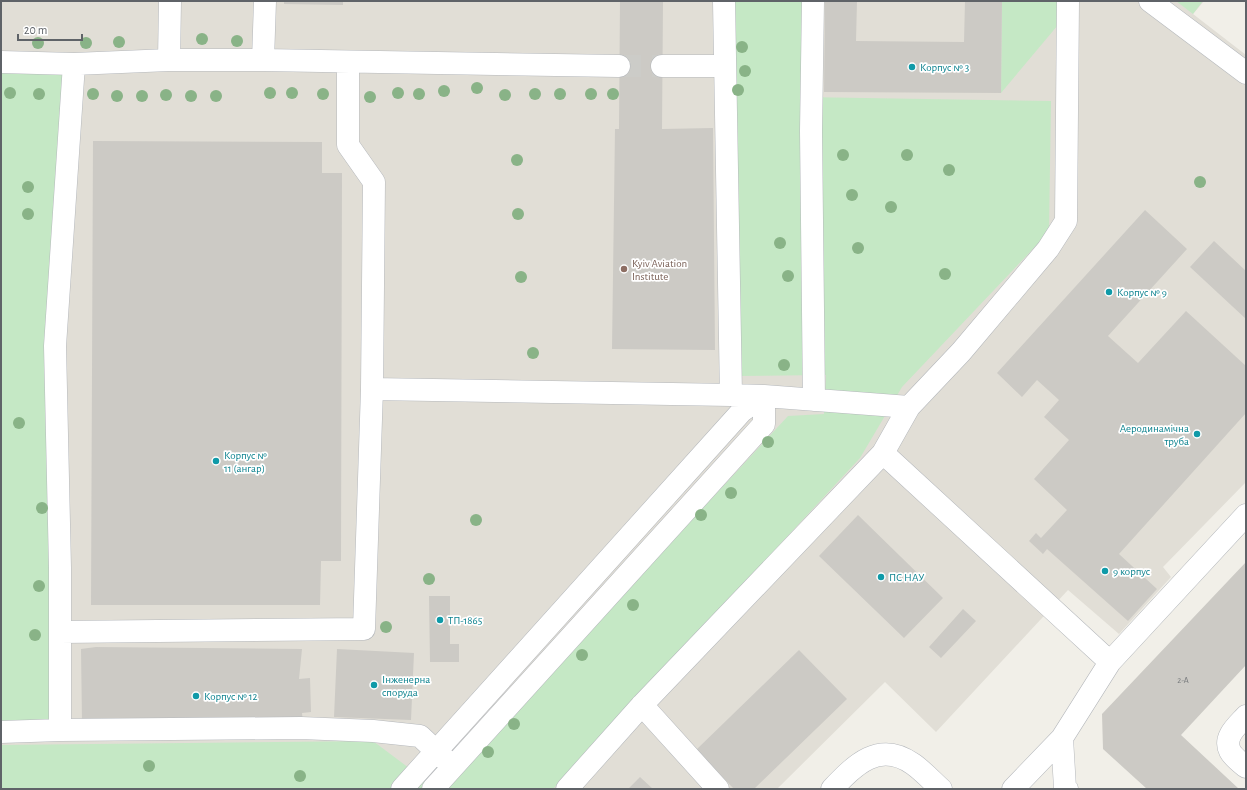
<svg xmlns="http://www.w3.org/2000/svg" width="1247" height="790" font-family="'Alegreya Sans',sans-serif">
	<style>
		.education { fill: #e1ded6 }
		.green { fill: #c5e8c5 }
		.building { fill: #cccac5 }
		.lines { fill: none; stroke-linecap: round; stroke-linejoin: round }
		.minor-tunnel { stroke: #ccccc8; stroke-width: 22; stroke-dasharray: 22 11; stroke-linecap: butt }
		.minor-casing { stroke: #b5b8bc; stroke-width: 23 }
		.minor { stroke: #fff; stroke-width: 22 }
		.tree { fill: #89b387 }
		.culture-dot { fill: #0f9aa8; stroke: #fff; stroke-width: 1.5 }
		.education-dot { fill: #8d6e63; stroke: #fff; stroke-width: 1.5 }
		.labels { text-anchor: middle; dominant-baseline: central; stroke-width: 3.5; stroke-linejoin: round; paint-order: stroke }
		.number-label { font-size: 9px; fill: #7a7d7f }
		.culture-label { font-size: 11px; fill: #0d838f; stroke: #fff; text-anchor: start }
		.education-label { font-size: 11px; fill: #785e54; stroke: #fff; text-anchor: start }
	</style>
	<rect width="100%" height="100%" fill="#f1efe8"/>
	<path class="education" d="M1,1h1203l-11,13 53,41v427l-83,85 8,10 -52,57 -51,-44 -132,142 -51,-50 -108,107h-776z"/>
	<path class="green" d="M731,1h73l-1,96 248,4 -2,131 -147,155 -42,71 -307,331h-110l345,-373 36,-2 2,-39 -88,1z
		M1002,1h56v24l-57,68z
		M1176,1h27l-10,13z
		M1,59l72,5 -14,505v160l-58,2z
		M373,741l64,48h-436v-44z"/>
	<path class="building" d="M284,1h59v4l-59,-1z
		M620,1h43l-1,128 51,-1 2,222 -103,-1 3,-220h4z
		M825,1h32l-1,40 108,1 1,-41h37l-1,92 -177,-1z
		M93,141l229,1v31h20l-1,388h-20l-1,44h-229z
		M1145,210l42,39 -79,87 30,27 48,-52 60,55v47l-127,141 38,35 -29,32 -81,-72 -4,5 -14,-13 7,-8 5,5 26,-28 -33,-31 35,-39 -25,-23 15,-17 -22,-20 -15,17 -25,-24z
		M1214,241l32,30v48l-56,-52z
		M858,515l85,83 -39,40 -85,-82z
		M1246,562v103l-65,70 58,54h-92l-44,-40 -1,-35z
		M429,596h21v48h9v18h-29z
		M963,609l13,12 -35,37 -12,-11z
		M96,647l206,2 -3,30 11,-1 1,34 -9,1 1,10 -221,-1 -1,-73z
		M337,649l77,4 -3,67 -77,-3z
		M799,650l48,49 -93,90h-20l-38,-39z
		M640,777l13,12h-25z"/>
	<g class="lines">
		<path class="minor-tunnel" d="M619,66h43"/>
		<g class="minor-casing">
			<path id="minor" d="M724,1l7,394
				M813,1l-2,130 3,269
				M1150,1l96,72
				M169,60l1,-59
				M263,60l2,-59
				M1,62l73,2 95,-4h94l356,6
				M348,62v83l26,37 -2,207
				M74,64l-19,282 5,222v162l241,-2 72,3 47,5 33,31
				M662,66h63
				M883,453l227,209
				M60,632l304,-3 8,-240 359,6 33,1 145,11 52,-55 87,-103 18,-28 2,-220
				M642,705l76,84
				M1246,716c-9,10 -23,21 -16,35 3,6 11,12 16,16
				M1,732l59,-2
				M1062,738l3,50 2,1
				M402,789l340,-378 22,-15
				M433,789l331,-365v-28
				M567,789l75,-84 241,-252 26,-46
				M832,789c23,-24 47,-49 81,-25 10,7 19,17 28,25
				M1013,789l49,-51 48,-76 136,-147"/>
		</g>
		<use href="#minor" class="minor"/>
	</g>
	<g class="tree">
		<circle cx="202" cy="39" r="6"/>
		<circle cx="237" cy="41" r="6"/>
		<circle cx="119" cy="42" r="6"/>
		<circle cx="38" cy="43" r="6"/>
		<circle cx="86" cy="43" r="6"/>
		<circle cx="742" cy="47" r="6"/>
		<circle cx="745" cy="71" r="6"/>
		<circle cx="477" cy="88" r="6"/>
		<circle cx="738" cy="90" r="6"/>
		<circle cx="444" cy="91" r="6"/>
		<circle cx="10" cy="93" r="6"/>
		<circle cx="270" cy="93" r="6"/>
		<circle cx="292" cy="93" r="6"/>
		<circle cx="398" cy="93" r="6"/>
		<circle cx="39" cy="94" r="6"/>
		<circle cx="93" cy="94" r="6"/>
		<circle cx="323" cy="94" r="6"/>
		<circle cx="419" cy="94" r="6"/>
		<circle cx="535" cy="94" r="6"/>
		<circle cx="560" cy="94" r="6"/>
		<circle cx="591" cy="94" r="6"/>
		<circle cx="613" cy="94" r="6"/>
		<circle cx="166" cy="95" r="6"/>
		<circle cx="505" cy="95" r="6"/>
		<circle cx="117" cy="96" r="6"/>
		<circle cx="142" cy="96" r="6"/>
		<circle cx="191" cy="96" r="6"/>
		<circle cx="216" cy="96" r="6"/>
		<circle cx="370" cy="97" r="6"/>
		<circle cx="843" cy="155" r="6"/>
		<circle cx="907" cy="155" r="6"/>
		<circle cx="517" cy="160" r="6"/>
		<circle cx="949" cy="170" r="6"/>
		<circle cx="1200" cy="182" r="6"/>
		<circle cx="28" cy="187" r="6"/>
		<circle cx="852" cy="195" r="6"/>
		<circle cx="891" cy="207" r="6"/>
		<circle cx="28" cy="214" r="6"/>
		<circle cx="518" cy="214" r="6"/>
		<circle cx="780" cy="243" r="6"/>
		<circle cx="858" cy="248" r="6"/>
		<circle cx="945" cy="274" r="6"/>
		<circle cx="788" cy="276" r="6"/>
		<circle cx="521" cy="277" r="6"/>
		<circle cx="533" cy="353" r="6"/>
		<circle cx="784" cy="365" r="6"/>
		<circle cx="19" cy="423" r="6"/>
		<circle cx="768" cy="442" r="6"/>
		<circle cx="731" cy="493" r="6"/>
		<circle cx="42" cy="508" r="6"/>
		<circle cx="701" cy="515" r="6"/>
		<circle cx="476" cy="520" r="6"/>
		<circle cx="429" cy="579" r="6"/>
		<circle cx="39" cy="586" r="6"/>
		<circle cx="633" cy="605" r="6"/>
		<circle cx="386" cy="627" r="6"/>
		<circle cx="35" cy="635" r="6"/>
		<circle cx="582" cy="655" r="6"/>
		<circle cx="514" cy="724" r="6"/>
		<circle cx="488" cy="752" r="6"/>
		<circle cx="149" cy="766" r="6"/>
		<circle cx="300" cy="776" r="6"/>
	</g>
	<g class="culture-dot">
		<circle cx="912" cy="67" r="4"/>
		<circle cx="1109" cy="292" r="4"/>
		<circle cx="1197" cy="434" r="4"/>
		<circle cx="216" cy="461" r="4"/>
		<circle cx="1105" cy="571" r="4"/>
		<circle cx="881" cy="577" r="4"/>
		<circle cx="440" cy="620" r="4"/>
		<circle cx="374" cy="685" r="4"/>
		<circle cx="196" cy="696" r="4"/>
	</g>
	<circle class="education-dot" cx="624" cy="269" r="4"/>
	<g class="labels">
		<g class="number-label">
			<text x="1183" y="680">2-А</text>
		</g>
		<g class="culture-label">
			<text x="920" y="67">Корпус № 3</text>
			<text x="1117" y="292">Корпус № 9</text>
			<text x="1189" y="428" text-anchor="end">Аеродинамічна<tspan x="1189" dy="13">труба</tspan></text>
			<text x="224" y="455">Корпус №<tspan x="224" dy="13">11 (ангар)</tspan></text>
			<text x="1113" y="571">9 корпус</text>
			<text x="889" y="577">ПС НАУ</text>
			<text x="448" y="620">ТП-1865</text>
			<text x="382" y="679">Інженерна<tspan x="382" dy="13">споруда</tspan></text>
			<text x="204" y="696">Корпус № 12</text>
		</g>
		<g class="education-label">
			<text x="632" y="263">Kyiv Aviation<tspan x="632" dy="13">Institute</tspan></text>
		</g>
	</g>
	<rect width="1247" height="790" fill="none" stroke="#5f6368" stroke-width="4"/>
	<path d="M18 34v6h64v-6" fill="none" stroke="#5f6368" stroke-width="2"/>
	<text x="24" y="34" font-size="12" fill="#5f6368" stroke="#ffffff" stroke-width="3" paint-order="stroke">20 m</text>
</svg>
